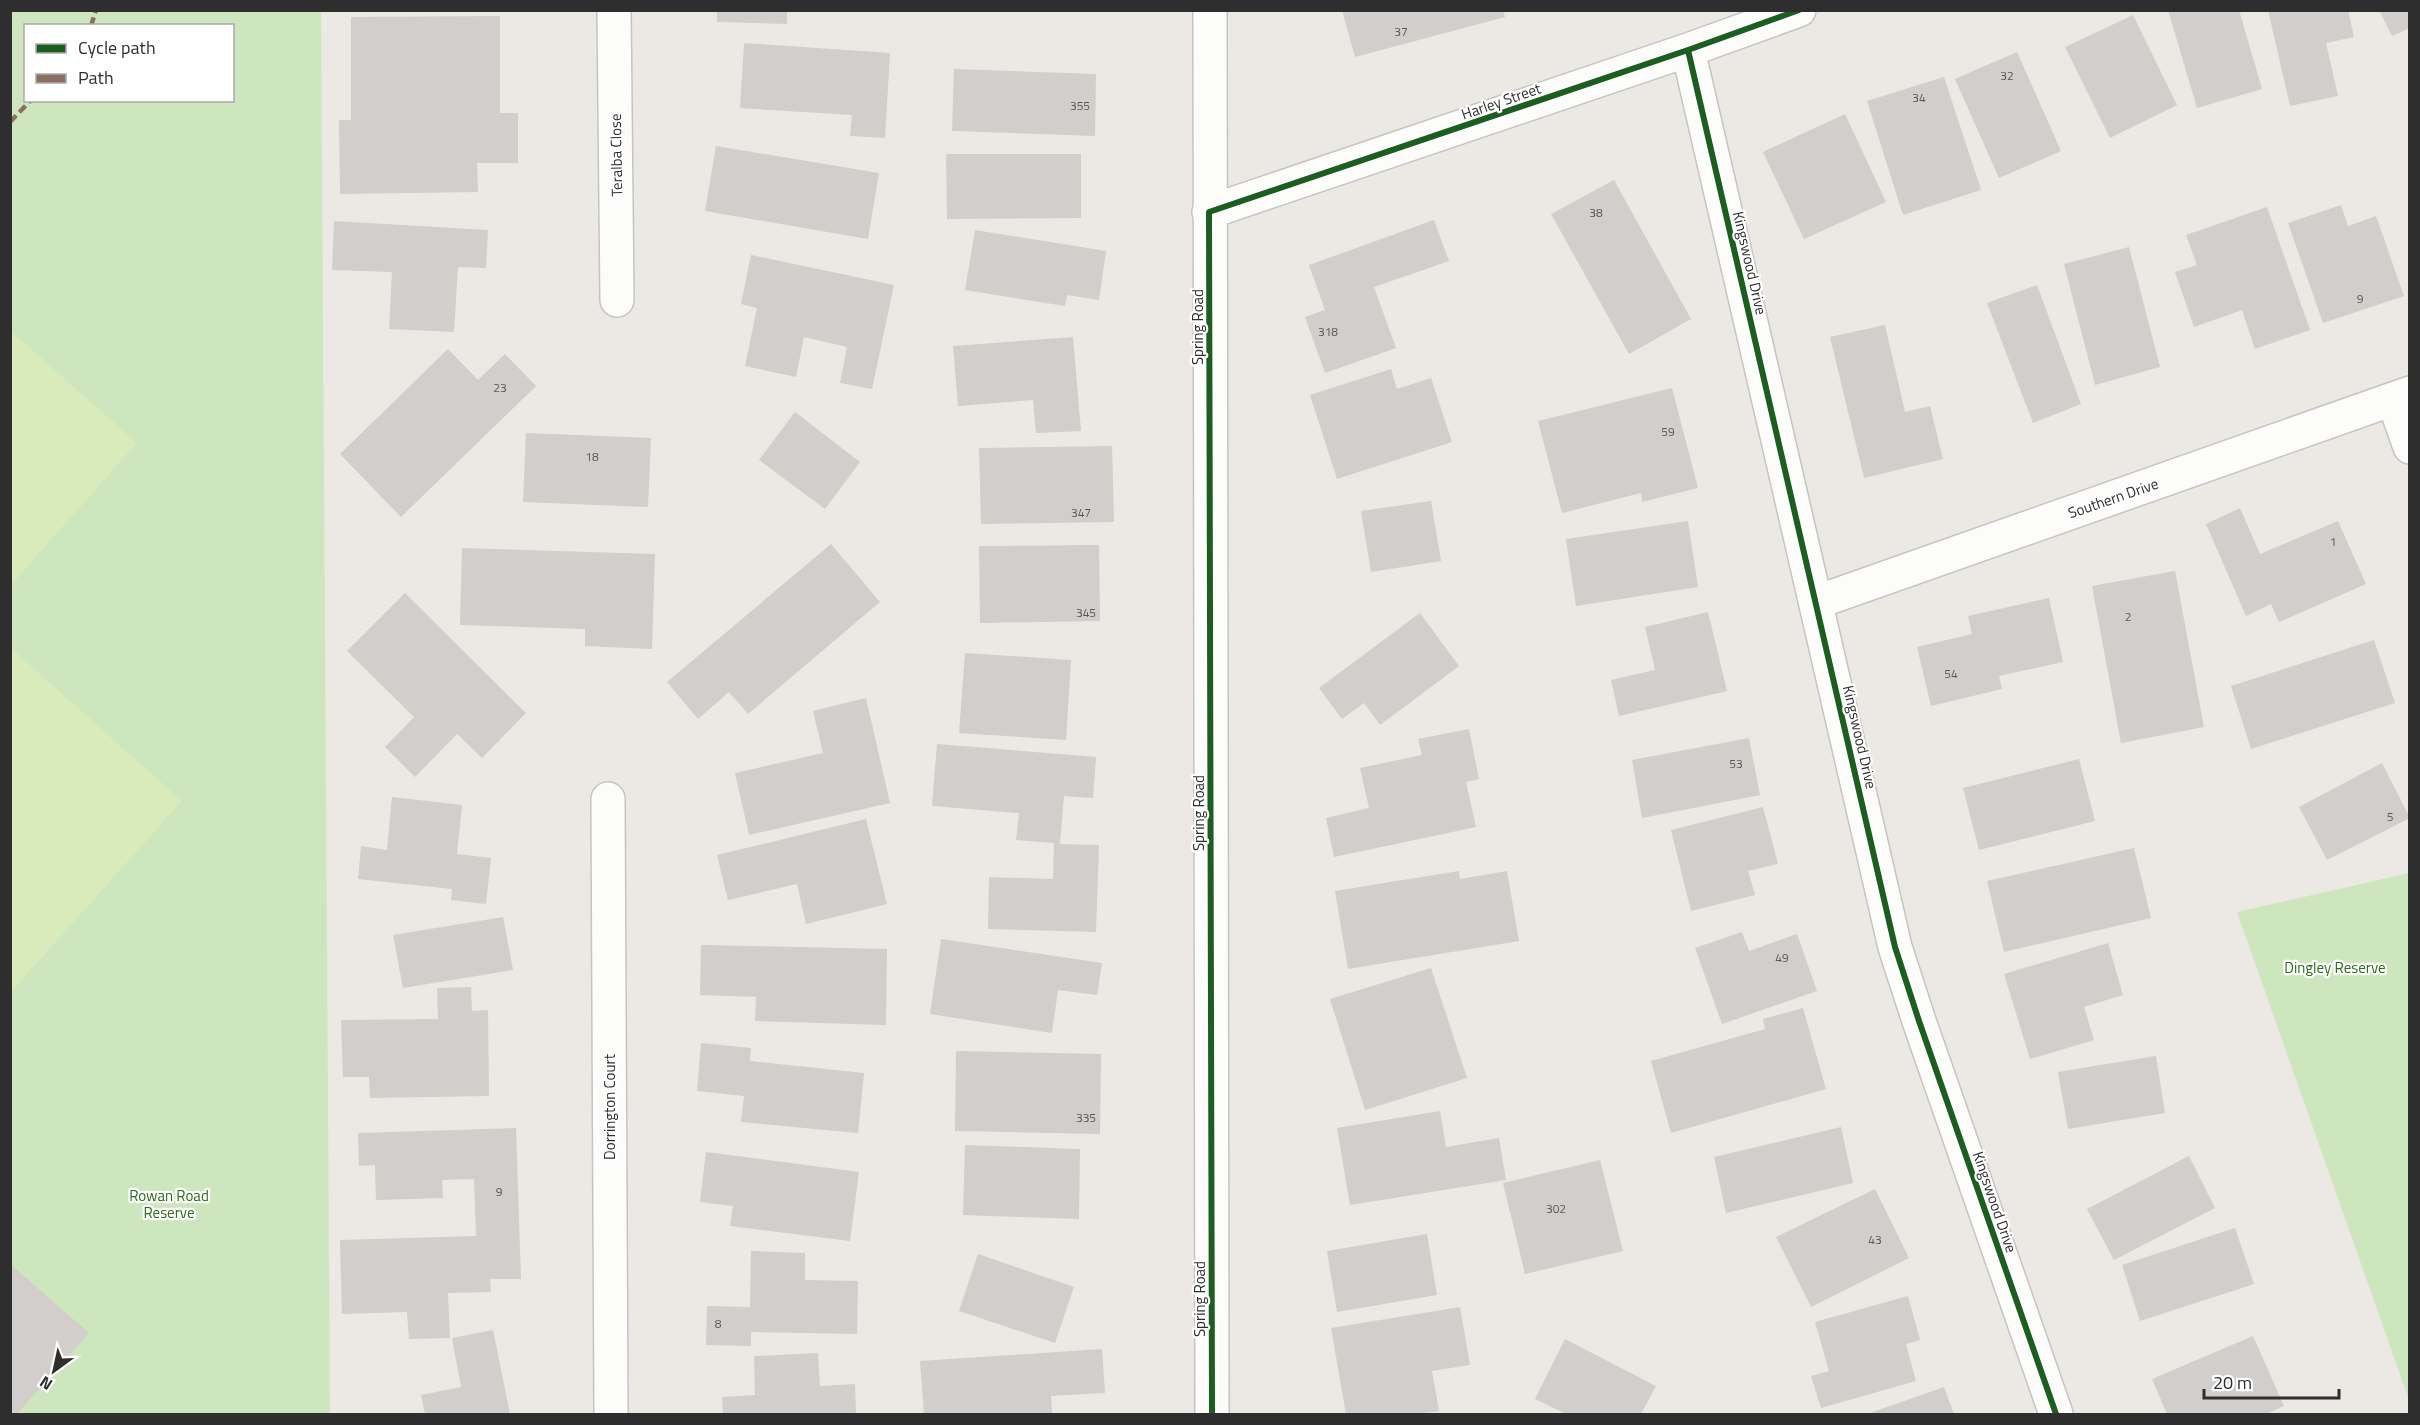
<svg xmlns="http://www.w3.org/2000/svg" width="2420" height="1425" font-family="'Titillium Web',sans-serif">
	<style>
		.green { fill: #cee6be; fill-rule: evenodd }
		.pitch { fill: #d9eabb }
		.building { fill: #d1cecb }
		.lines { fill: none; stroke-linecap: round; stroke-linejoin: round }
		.street-casing { stroke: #c5c4c5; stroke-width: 36 }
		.street { stroke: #fcfcfb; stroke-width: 33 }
		.quiet { stroke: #8d6e63; stroke-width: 4.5; stroke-dasharray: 9 4.5; stroke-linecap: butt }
		.cycleway-casing { stroke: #fff; stroke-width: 10 }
		.cycleway { stroke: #1b5e20; stroke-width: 6 }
		.labels { text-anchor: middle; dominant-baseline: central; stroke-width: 4.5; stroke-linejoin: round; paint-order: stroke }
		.number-label { font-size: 12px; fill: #585857 }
		.street-label { font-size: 15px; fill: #2e2e2e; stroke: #fff }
		.park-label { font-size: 15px; fill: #2c6e1b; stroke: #fff }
	</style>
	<rect width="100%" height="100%" fill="#ece8e4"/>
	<path class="green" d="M10,11h311l9,1403h-319zM26,26h206v74h-206z
		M2409,873h1l-1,527 -172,-488z"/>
	<path class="pitch" d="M11,331l126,112 -126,142 -1,-254z
		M11,648l171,153 -171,191 -1,-344z"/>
	<path class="building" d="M717,10h70v14l-70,-2z
		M1342,10h161l2,7 -150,40z
		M2168,10h71l23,79 -65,19z
		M2268,10h80l6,27 -28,6 12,53 -48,10z
		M2379,10h31v18l-18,8z
		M2133,15l44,90 -67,33 -45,-91z
		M500,16v97h18v50h-41l1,29 -138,2 -1,-74h12v-103z
		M744,43l146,10 -5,85 -35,-2 2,-21 -112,-7z
		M2017,52l44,99 -62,27 -44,-99z
		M954,69l142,5 -1,62 -143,-5z
		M1944,77l37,113 -78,25 -36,-114z
		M1845,114l41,88 -82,37 -41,-87z
		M716,146l163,27 -11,66 -163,-28z
		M946,154h135v64l-134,1z
		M1614,180l77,139 -62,35 -78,-140z
		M2341,205l7,21 28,-10 28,80 -81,27 -35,-100z
		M2267,207l43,123 -55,19 -13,-39 -48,17 -19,-55 22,-7 -11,-30z
		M1434,220l15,41 -75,26 22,61 -71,25 -20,-56 20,-7 -16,-45z
		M334,221l154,9 -2,38 -28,-1 -4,65 -65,-3 3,-57 -60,-2z
		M975,230l131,21 -7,49 -32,-5 -2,11 -100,-16z
		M2129,247l31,120 -65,18 -31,-121z
		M751,255l143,30 -22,104 -32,-6 7,-36 -43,-10 -8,40 -51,-11 12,-58 -16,-4z
		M2037,285l44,119 -48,19 -46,-120z
		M1885,325l20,87 25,-6 13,53 -79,19 -34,-141z
		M1073,337l8,94 -45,2 -3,-33 -75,6 -5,-60z
		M448,349l30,31 27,-26 31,32 -135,131 -61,-63z
		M1391,369l6,20 34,-11 21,64 -115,37 -27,-84z
		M1672,388l26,100 -56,14 -1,-9 -79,20 -24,-92z
		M795,412l65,50 -35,47 -66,-49z
		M526,433l125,5 -3,69 -125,-5z
		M1112,446l2,76 -133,2 -2,-76z
		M1431,501l10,60 -70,11 -10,-61z
		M2240,508l20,46 78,-33 28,63 -87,38 -8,-18 -25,12 -40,-92z
		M1688,521l10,66 -122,19 -10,-67z
		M831,544l49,58 -132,112 -19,-22 -31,27 -31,-37z
		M1099,545l1,76 -120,2 -1,-77z
		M462,548l193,6 -3,95 -67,-3v-17l-125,-4z
		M2175,571l29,156 -83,16 -29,-157z
		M405,593l121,120 -44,45 -25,-24 -42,43 -30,-30 29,-30 -67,-66z
		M2049,598l14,64 -64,14 3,13 -71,17 -14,-59 55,-13 -4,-18z
		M1708,612l19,79 -108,25 -8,-36 44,-10 -10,-43z
		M1420,613l39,53 -79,59 -16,-22 -22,16 -23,-31z
		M2374,640l21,63 -144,46 -20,-63z
		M965,653l106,7 -5,80 -107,-7z
		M866,698l24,105 -141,32 -14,-62 88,-20 -10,-42z
		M1469,729l10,50 -13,3 10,45 -142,30 -8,-39 43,-10 -9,-40 62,-13 -4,-16z
		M1749,738l11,57 -118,23 -10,-58z
		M937,744l159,13 -3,41 -29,-2 -4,48 39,1 -3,87 -108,-3 1,-52 64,2 1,-36 -38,-3 3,-27 -87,-7z
		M2079,759l16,62 -116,29 -16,-62z
		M2382,763l28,55 -83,42 -28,-53z
		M392,797l70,8 -5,49 34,4 -5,46 -35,-4 1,-11 -94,-10 3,-33 26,4z
		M1763,807l15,57 -30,7 7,24 -64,16 -20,-81z
		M866,819l21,85 -81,20 -9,-40 -69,16 -11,-45z
		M2134,848l17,70 -147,34 -17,-71z
		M1459,871l1,8 47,-8 12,70 -171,28 -13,-78z
		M503,917l10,53 -110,18 -10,-53z
		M1742,932l7,19 48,-17 20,57 -95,33 -27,-76z
		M941,939l161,24 -5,32 -39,-5 -6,43 -122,-19z
		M2108,943l15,52 -39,12 10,33 -64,19 -26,-85z
		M701,945l186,4 -1,76 -131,-4 1,-24 -56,-2z
		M1431,968l36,110 -102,32 -35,-111z
		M471,987l1,24 16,-1 1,86 -119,2 -1,-21h-26l-2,-57 97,-1 -1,-31z
		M1803,1008l23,81 -155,44 -20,-72 114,-32 -2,-10z
		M701,1043l50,5 -1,13 114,12 -6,60 -117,-11 3,-26 -47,-5z
		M956,1051l145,3 -1,80 -145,-3z
		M2156,1056l9,57 -97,16 -10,-57z
		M1440,1111l6,36 53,-9 7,42 -156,25 -13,-77z
		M1841,1127l12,56 -127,30 -12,-56z
		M516,1128l5,151h-31l1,13 -43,1 2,45 -41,1 -2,-27 -65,2 -2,-74 136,-4 -2,-57 -32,1 1,18 -67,2 -1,-35 -16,1 -1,-33z
		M965,1145l115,4 -1,70 -116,-4z
		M706,1152l153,20 -9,69 -120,-15 3,-20 -33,-4z
		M2189,1156l26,52 -101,52 -27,-51z
		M1600,1160l23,91 -98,23 -22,-91z
		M1875,1189l34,69 -98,49 -35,-70z
		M2235,1228l19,56 -114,37 -18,-56z
		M1427,1234l10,61 -100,17 -10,-61z
		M751,1251l54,2v27l53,1 -1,53 -106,-2v14l-45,-1 1,-39 43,1z
		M978,1254l96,33 -19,56 -96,-32z
		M10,1264l79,69 -72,81h-7z
		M1908,1296l12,44 -14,4 10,37 -95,27 -10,-32 18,-5 -14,-49z
		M1460,1307l10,58 -38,6 7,40 -24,3h-69l-15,-86z
		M493,1330l17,84h-85l-4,-19 40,-8 -9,-49z
		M2253,1336l31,70 -18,8h-99l-15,-35z
		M1565,1339l91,47 -15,28h-75l-31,-15z
		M1102,1349l3,44 -54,3 1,18h-128l-4,-53z
		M818,1353l2,33 35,-2 1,30h-133l-1,-17 33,-2 -1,-39z
		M1944,1387l10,27h-87z"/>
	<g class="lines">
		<g class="street-casing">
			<path id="street" d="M614,10l3,290
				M1210,10l2,1404
				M1688,50l207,897 24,74 137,393
				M1209,212l479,-162 111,-40
				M2393,399l17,48
				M1817,602l593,-209
				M608,799l3,615"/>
		</g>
		<use href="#street" class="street"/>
		<path class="quiet" d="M91,26l5,-16
			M10,122l21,-22"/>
		<g class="cycleway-casing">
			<path id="cycleway" d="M1688,50l207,897 24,74 137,393
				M1212,1414l-3,-1202 479,-162 111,-40"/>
		</g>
		<use href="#cycleway" class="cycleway"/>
	</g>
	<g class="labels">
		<g class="number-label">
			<text x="1401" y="31">37</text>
			<text x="2007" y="75">32</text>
			<text x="1919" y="97">34</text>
			<text x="1080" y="105">355</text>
			<text x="1596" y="212">38</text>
			<text x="2360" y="298">9</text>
			<text x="1328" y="331">318</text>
			<text x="500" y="387">23</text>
			<text x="1668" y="431">59</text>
			<text x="592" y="456">18</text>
			<text x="1081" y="512">347</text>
			<text x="2333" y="541">1</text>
			<text x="1086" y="612">345</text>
			<text x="2128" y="616">2</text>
			<text x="1951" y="673">54</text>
			<text x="1736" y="763">53</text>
			<text x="2390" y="816">5</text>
			<text x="1782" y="957">49</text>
			<text x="1086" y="1117">335</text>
			<text x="499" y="1191">9</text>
			<text x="1556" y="1208">302</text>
			<text x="1875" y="1239">43</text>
			<text x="718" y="1323">8</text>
		</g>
		<g class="street-label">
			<text transform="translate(1501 101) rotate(-19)">Harley Street</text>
			<text transform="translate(616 155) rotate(-91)">Teralba Close</text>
			<text transform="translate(1750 263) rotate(77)">Kingswood Drive</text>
			<text transform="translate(1197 327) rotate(-90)">Spring Road</text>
			<text transform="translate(2113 498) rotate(-19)">Southern Drive</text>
			<text transform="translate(1860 737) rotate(77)">Kingswood Drive</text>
			<text transform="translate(1198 813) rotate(-90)">Spring Road</text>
			<text transform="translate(609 1107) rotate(-90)">Dorrington Court</text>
			<text transform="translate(1995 1202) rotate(71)">Kingswood Drive</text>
			<text transform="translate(1199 1299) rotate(-90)">Spring Road</text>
		</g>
		<g class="park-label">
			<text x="2335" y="967">Dingley Reserve</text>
			<text x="169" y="1195">Rowan Road<tspan x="169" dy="17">Reserve</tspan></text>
		</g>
	</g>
	<rect width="2420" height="1425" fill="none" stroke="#2e2e2e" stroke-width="24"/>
	<rect x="24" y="24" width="210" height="78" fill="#ffffff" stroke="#ababab" stroke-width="1.5"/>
	<rect x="36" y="44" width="30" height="9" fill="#1b5e20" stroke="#ababab" stroke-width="1.5"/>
	<text x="78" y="54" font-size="18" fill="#2e2e2e">Cycle path</text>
	<rect x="36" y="74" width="30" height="9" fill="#8d6e63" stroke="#ababab" stroke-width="1.5"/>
	<text x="78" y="84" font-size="18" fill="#2e2e2e">Path</text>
	<g transform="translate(54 1371) rotate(213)" stroke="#ffffff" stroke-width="4.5" paint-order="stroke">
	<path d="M0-4.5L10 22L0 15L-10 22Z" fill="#2e2e2e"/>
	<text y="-9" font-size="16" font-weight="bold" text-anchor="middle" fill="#2e2e2e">N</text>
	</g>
	<path d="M2204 1389v9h135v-9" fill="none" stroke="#2e2e2e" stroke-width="3"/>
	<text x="2213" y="1389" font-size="18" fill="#2e2e2e" stroke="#ffffff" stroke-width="4.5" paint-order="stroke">20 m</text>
</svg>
